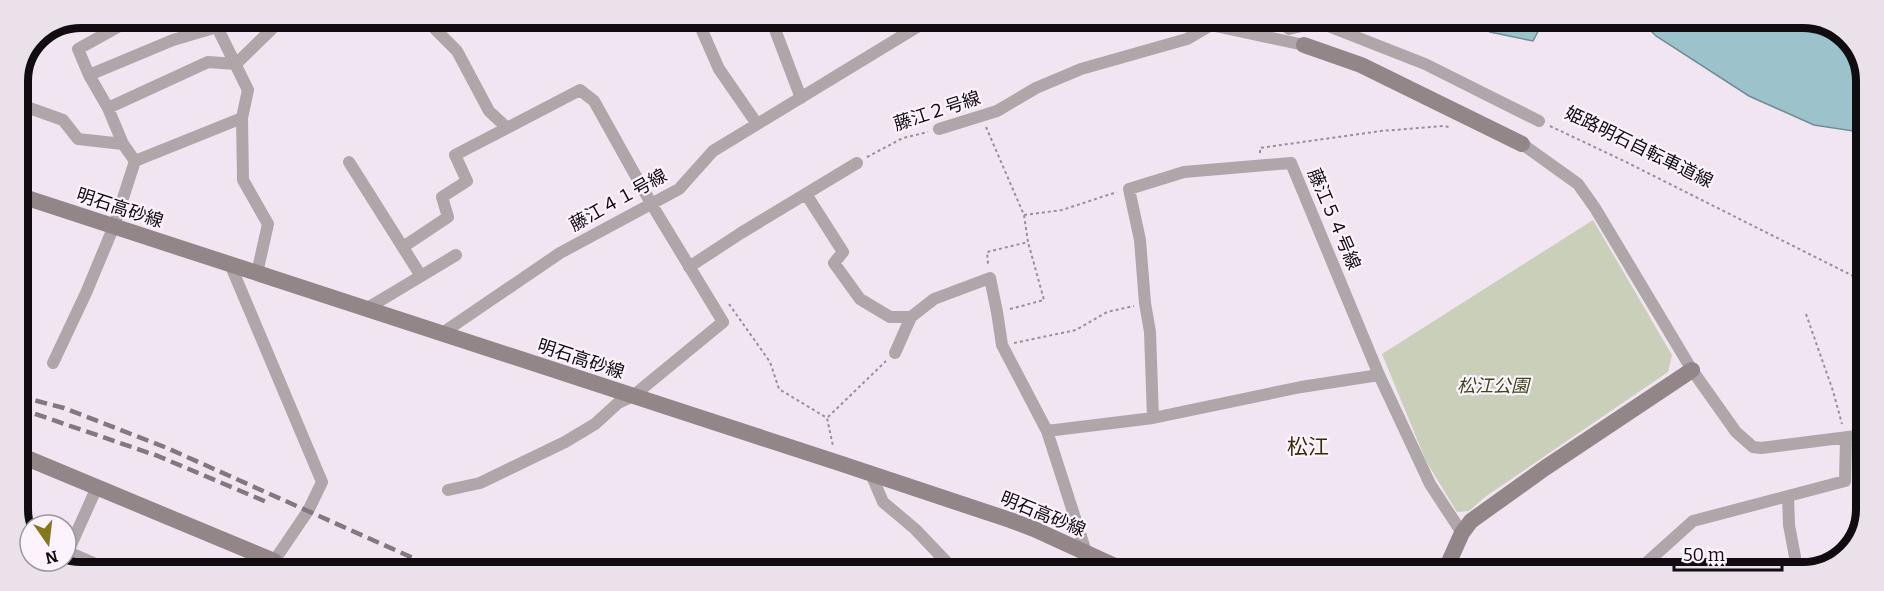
<svg xmlns="http://www.w3.org/2000/svg" width="1884" height="591" font-family="Bitter,'Noto Sans JP',serif">
	<style>
		.green { fill: #c9cfb9 }
		.water { fill: #9cc3cb; stroke: #728c93; stroke-width: 1.5 }
		.lines { fill: none; stroke-linecap: round; stroke-linejoin: round }
		.path { stroke: #988f99; stroke-width: 2; stroke-dasharray: 3 3; stroke-linecap: butt }
		.street { stroke: #aea6a8; stroke-width: 12 }
		.secondary { stroke: #928688; stroke-width: 16 }
		.rail { stroke: #817982; stroke-width: 4.5; stroke-dasharray: 12 6; stroke-linecap: butt }
		.labels { text-anchor: middle; dominant-baseline: central; stroke-width: 4.5; stroke-linejoin: round; paint-order: stroke }
		.street-label { font-size: 18px; fill: #100c10; stroke: #fdf3fe }
		.park-label { font-size: 18px; font-style: italic; fill: #3c4716; stroke: #fdf3fe }
		.quarter-label { font-size: 21px; fill: #342d02; stroke: #fdf3fe }
		.rim { fill: none; stroke: #100c10; stroke-width: 8 }
	</style>
	<rect width="100%" height="100%" fill="#f1e5f2"/>
	<path class="green" d="M1593,220l79,135 -4,17 -183,125 -16,14 -12,1 -31,-51 -44,-107z"/>
	<path class="water" d="M1469,20h75l-11,21 -43,-9z
		M1640,20h179l31,20 16,37v56l-52,-8 -65,-29 -93,-60z"/>
	<g class="lines">
		<path class="path" d="M1260,20l13,4
			M1550,126l74,35 241,121
			M986,127l38,88 4,27 -41,10 1,12
			M1260,153v-5l121,-17 63,-5 5,1
			M867,157l36,-19 25,-6
			M1024,215l38,-5 55,-18
			M729,304l41,58 9,27 48,29 6,28
			M1010,309l34,-9 -16,-58
			M1806,314l27,77 9,33
			M1014,343l62,-13 31,-18 27,-6
			M828,417l58,-56"/>
		<path class="street" d="M424,18l33,33 32,60 18,17
			M697,19l22,50 38,55
			M771,19l30,79
			M1183,19l121,26
			M1289,29l29,-7 107,42 114,57
			M89,75l-11,-26 56,-31
			M18,100l3,5 42,15 15,19 45,5
			M108,108l100,-46 28,2 47,-46
			M939,129l58,-18 39,-23 45,-19 106,-30 24,-14
			M1522,144l56,40 17,24 97,162 44,62 17,15 8,1 103,-13
			M135,161l107,-43
			M349,162l72,114
			M806,194l37,58 -9,11 26,36 30,18h21
			M403,247l45,-30 -6,-20 25,-16 -12,-26 125,-65 14,11 58,104 71,117 -90,74 -15,7 -23,21 -30,18 -85,41 -32,7
			M230,264l92,218 -14,29 -34,50
			M689,267l52,-34 116,-70
			M366,309l90,-54
			M441,334l119,-81 119,-64 34,-38 217,-132
			M895,353l16,-36 23,-18 56,-21 7,34 5,33 45,86 39,121
			M53,363l33,-70 28,-67 21,-65 -12,-17 -15,-36 -19,-33 84,-35 44,-13 31,63 -6,28 1,62 25,44 -11,49
			M1153,418l-3,-86 -5,-29 -5,-63 -11,-51 55,-17 107,-9 88,212 51,109 32,49
			M1047,431l106,-13 148,-31 78,-12
			M871,474l12,28 32,27 41,43
			M18,486l11,-27
			M68,552l44,19
			M66,556l31,-69
			M1635,573l58,-52 95,-25
			M1798,573l-9,-48 -1,-29 57,-15 1,-43"/>
		<path class="secondary" d="M1304,45l57,20 161,79
			M18,195l821,268 171,57 24,9 94,43
			M18,456l11,3 245,102 -3,10
			M1444,573l18,-40 9,-12 74,-53 147,-98"/>
		<path class="rail" d="M18,396l46,12 103,40 275,123
			M18,408l140,48 111,47"/>
	</g>
	<g class="labels">
		<g class="street-label">
			<text transform="translate(937 111) rotate(-18)">藤江２号線</text>
			<text transform="translate(1639 147) rotate(26)">姫路明石自転車道線</text>
			<text transform="translate(618 200) rotate(-29)">藤江４１号線</text>
			<text transform="translate(120 208) rotate(18)">明石高砂線</text>
			<text transform="translate(1334 219) rotate(67)">藤江５４号線</text>
			<text transform="translate(581 359) rotate(18)">明石高砂線</text>
			<text transform="translate(1043 514) rotate(22)">明石高砂線</text>
		</g>
		<g class="park-label">
			<text x="1493" y="386">松江公園</text>
		</g>
		<g class="quarter-label">
			<text x="1308" y="447">松江</text>
		</g>
	</g>
	<path d="M0 0H1884V591H0ZM81 28H1803A53 53 0 0 1 1856 81V509A53 53 0 0 1 1803 562H81A53 53 0 0 1 28 509V81A53 53 0 0 1 81 28Z" fill="#eae1eb" fill-rule="evenodd"/>
	<path class="rim" d="M81 28H1803A53 53 0 0 1 1856 81V509A53 53 0 0 1 1803 562H81A53 53 0 0 1 28 509V81A53 53 0 0 1 81 28Z"/>
	<g transform="translate(48 543) rotate(166)"><circle r="28" fill="#fdf3fe" stroke="#9e979f" stroke-width="1.5"/>
	<path d="M0-4.5L10 22L0 15L-10 22Z" fill="#85771b"/>
	<text y="-9" font-size="16" font-weight="bold" text-anchor="middle" fill="#100c10">N</text>
	</g>
	<path d="M1674 561v9h108v-9" fill="none" stroke="#100c10" stroke-width="3"/>
	<text x="1683" y="561" font-size="18" fill="#100c10" stroke="#fdf3fe" stroke-width="4.5" paint-order="stroke">50 m</text>
</svg>
